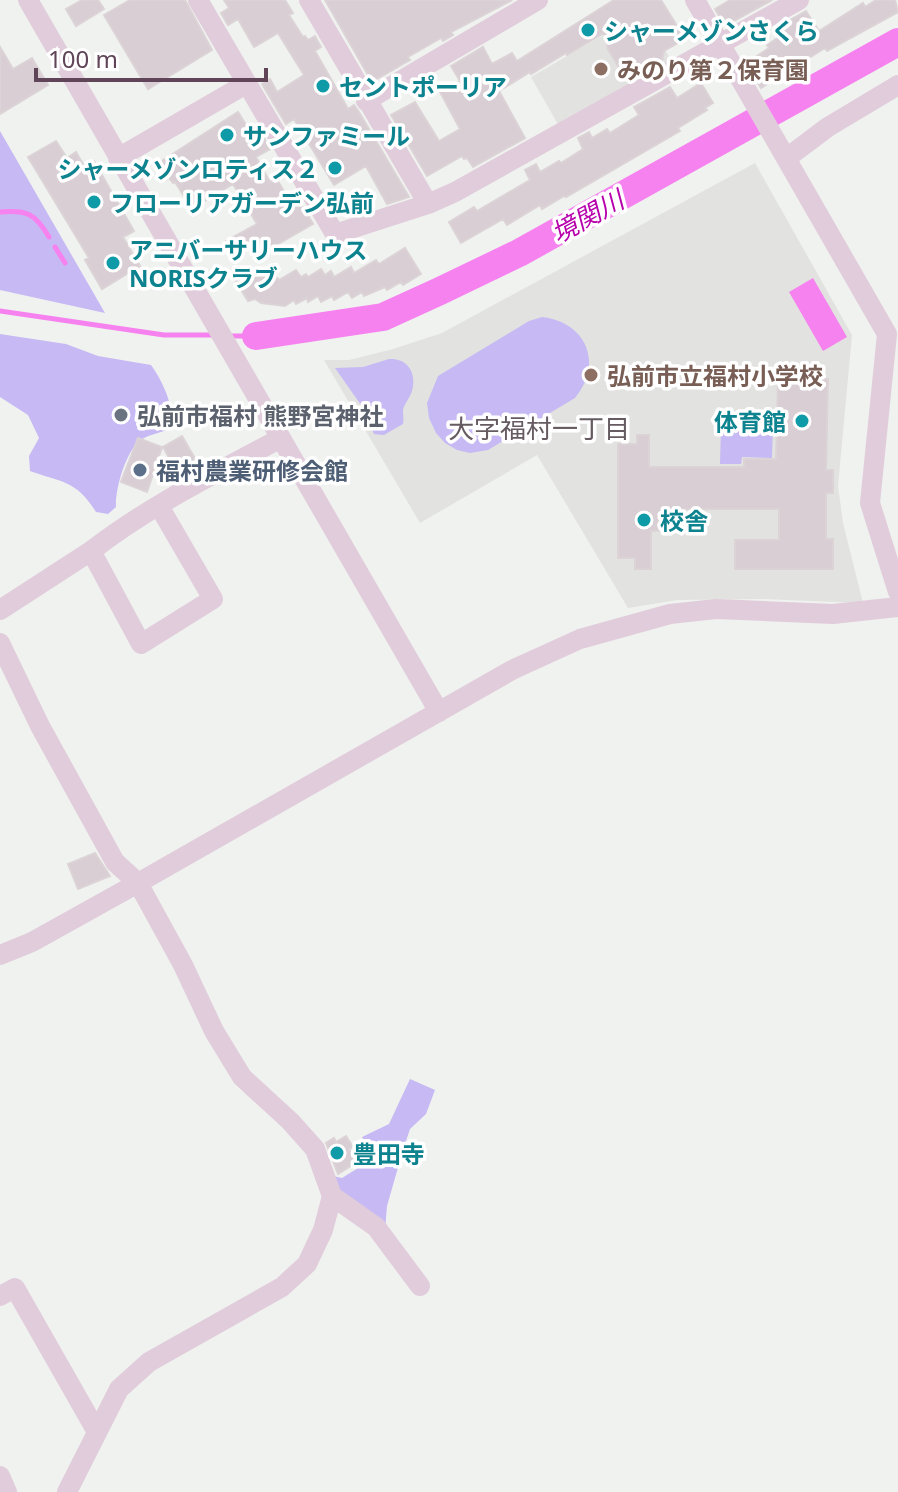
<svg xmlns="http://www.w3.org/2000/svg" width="898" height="1492" font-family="'Noto Sans','Noto Sans JP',sans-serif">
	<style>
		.education { fill: #e2e3e0 }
		.green { fill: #c7b9f4 }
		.water { fill: #f682ef }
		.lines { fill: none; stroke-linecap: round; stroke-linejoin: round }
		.stream { stroke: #f682ef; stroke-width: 5 }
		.river { stroke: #f682ef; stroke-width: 28 }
		.building { fill: #d8ced3; stroke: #dcd3d7; stroke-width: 2 }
		.minor { stroke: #e1ccdb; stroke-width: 20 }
		.culture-dot { fill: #0f9aa8; stroke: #fff; stroke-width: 3 }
		.education-dot { fill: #8d6e63; stroke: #fff; stroke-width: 3 }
		.worship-dot { fill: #6b7280; stroke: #fff; stroke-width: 3 }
		.service-dot { fill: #5c6f8a; stroke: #fff; stroke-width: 3 }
		.labels { text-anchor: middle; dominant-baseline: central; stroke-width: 7; stroke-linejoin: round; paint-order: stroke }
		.culture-label { font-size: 24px; font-weight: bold; fill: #0d838f; stroke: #fff; text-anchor: start }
		.education-label { font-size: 24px; font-weight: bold; fill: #785e54; stroke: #fff; text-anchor: start }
		.worship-label { font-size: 24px; font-weight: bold; fill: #5b616d; stroke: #fff; text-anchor: start }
		.service-label { font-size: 24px; font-weight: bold; fill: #4e5e75; stroke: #fff; text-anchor: start }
		.water-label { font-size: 26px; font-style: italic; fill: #b700ac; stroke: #fff }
		.neighbourhood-label { font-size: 26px; fill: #655b61; stroke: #fff }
	</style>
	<rect width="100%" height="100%" fill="#f0f2ef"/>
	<path class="education" d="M643,12l28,48 -112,66 -28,-49z
		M755,163l97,172 -14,151 5,37 20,80 -101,-4 -85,1 -49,8 -91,-153 -117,68 -96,-163h25l44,-11 49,-16z"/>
	<path class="green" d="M0,131l105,182 -105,-23z
		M542,317c44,5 62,46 33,81l-87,52 -18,3 -13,-3 -12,-7 -9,-10 -7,-15 -2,-15 11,-27 91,-55z
		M0,334l66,10 32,12 53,9c11,15 25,44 20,63 -10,5 -22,6 -30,12 -15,10 -26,49 -25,67l-8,7 -12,-2c-20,-32 -33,-29 -66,-41l-1,-15 10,-18 -11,-23 -28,-18z
		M389,359c19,-1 28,14 23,32 -2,7 -8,13 -9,19 0,5 1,9 0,14l-19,11 -10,-1 -13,-29 -26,-37 28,-1z
		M721,426l52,2 -1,30 -30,-1 -1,7h-21z
		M410,1079l25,11 -9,24 -16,15 -7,21 -16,56 -2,24 -49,-37 -3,-17 9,2 16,-10 3,-6 -8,-13 12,-7 -3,-5 27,-13z"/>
	<path class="water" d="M813,278l34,59 -24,14 -34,-59z"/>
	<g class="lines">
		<path class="stream" d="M0,212c27,-2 35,1 49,25
			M55,247l10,16
			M0,311l164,24h49
			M227,336h29"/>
		<path class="river" d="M256,336l127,-19 57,-26 79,-38 379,-211"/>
	</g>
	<path class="building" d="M82,0h16l6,9 -28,17 -10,-17z
		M130,0h55l27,50 -64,39 -44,-74z
		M224,0h61l8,13 -4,2 14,22 2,-1 3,4 7,-4 6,11 -6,4 33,58 6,-4 5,7 50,85 -22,7 -21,-38 -32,19 -40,-66 -8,5 -24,-40 8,-5 7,13 27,-17 -26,-42 -24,14 -16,-28 -10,6 -7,-12 8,-5z
		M325,0h187l-61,32 2,3 -10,6 -2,-3 -33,19 2,3 -38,22z
		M614,0h47l24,39 -21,12 -2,10 -35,20 -19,-32 -4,-16 -37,22 -1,-2 -35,21 -1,-2 -31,19 26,47 -52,29 -6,-9 -3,1 -2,-3 -35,20 -36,-61 24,-13 24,39 21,-12 -20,-37 20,-11 -9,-15 32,-19 9,17 20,-11 5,8z
		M730,0h42l-47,26 -10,-17z
		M876,0h19l3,12 -71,39 -2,-3 -64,40 -9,-15 8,-4 -6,-11 15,-10 -2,-3 12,-8 -5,-8 32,-18 13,20 44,-28 2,4z
		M0,47l13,22 19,-11 16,27 -48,29z
		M701,83l12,20 -8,5 2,2 -29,18 2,3 -114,66 -2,-1 -22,13 -2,-4 -33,20 -4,-6 -42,24 -12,-21 25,-15 3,4 53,-31 -5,-10 11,-6 4,8 19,-11 2,2 22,-14 -5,-11 11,-6 3,6 15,-9 3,4 29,-18 -5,-8 36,-20 7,11z
		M238,112l18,29 7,-5 7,13 -14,8 14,25 6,-4 17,28 7,-4 13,22 -47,27 -6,-10 -27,14 -7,-14 31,-17 -24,-40 -41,25 -17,-27 -2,1 -4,-5 -3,2 -9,-16z
		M56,141l11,17 9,-6 8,14 10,-5 40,70 -11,6 17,29 -38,23 -17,-29 4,-2 -61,-101z
		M405,248l16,26 -18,11 -2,-3 -14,8 -2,-3 -21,9 -2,-4 -10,6 -4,-6 -14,8 -2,-4 -11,6 -3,-6 -10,6 -1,-4 -11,6 -2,-4 -9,6 -24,-3 -6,-4 -7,2 -14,-23 11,-7 4,6 13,-8 7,12 7,-4 3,3 17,-10 5,7 5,-3 2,3 13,-8 4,6 6,-4 3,6 17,-10 3,6 22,-13 3,4z
		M778,378l50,1 -2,91h7v23h-7v46h7v30h-98v-29h44v-31h-109v21l-19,1v38h-16v-11h-17v-114h19v-9h12v32h95v-8h32z
		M182,436l18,31 -20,11 -17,-31z
		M138,438l24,9 -15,45 -26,-10z
		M95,853l15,23 -32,13 -10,-25z
		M346,1136l7,11 -4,2 8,13 -19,12 -12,-31 8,-5 2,4z"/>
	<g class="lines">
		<path class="minor" d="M28,0l411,712
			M198,0l137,234 93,-30 27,-12 344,-192
			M309,0l119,204
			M695,0l192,334 -17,169 28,89
			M366,101l172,-101
			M788,157l40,-30 70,-42
			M118,158l128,-74
			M159,506l54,93 -72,45 -50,-93c58,-45 125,-78 190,-113
			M0,610l91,-59
			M0,643l40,83 75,136 23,21 45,82 31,66 28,46 48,44 25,28 17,47 44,31 44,59
			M0,955l32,-13 106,-59 374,-213 68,-31 90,-25 46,-5 117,5 65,-7
			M0,1296l15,-8 82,144
			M0,1476l7,16
			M67,1492l52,-103 30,-27 133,-75 25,-23 16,-34 9,-34"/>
	</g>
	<g class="culture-dot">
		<circle cx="588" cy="30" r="8"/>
		<circle cx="323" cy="86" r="8"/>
		<circle cx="227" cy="135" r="8"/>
		<circle cx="335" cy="168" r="8"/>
		<circle cx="94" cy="202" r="8"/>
		<circle cx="113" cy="263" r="8"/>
		<circle cx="802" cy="421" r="8"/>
		<circle cx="644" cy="520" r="8"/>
		<circle cx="337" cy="1153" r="8"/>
	</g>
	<g class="education-dot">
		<circle cx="601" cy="69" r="8"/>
		<circle cx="591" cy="375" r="8"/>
	</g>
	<circle class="worship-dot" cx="121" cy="415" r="8"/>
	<circle class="service-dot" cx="140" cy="470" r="8"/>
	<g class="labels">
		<g class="culture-label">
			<text x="604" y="30">シャーメゾンさくら</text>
			<text x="339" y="86">セントポーリア</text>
			<text x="243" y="135">サンファミール</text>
			<text x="319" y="168" text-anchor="end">シャーメゾンロティス２</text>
			<text x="110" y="202">フローリアガーデン弘前</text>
			<text x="129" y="249">アニバーサリーハウス<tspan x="129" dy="28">NORISクラブ</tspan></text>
			<text x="786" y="421" text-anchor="end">体育館</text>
			<text x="660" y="520">校舎</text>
			<text x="353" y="1153">豊田寺</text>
		</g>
		<g class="education-label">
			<text x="617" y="69">みのり第２保育園</text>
			<text x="607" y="375">弘前市立福村小学校</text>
		</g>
		<g class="worship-label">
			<text x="137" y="415">弘前市福村 熊野宮神社</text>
		</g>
		<g class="service-label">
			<text x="156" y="470">福村農業研修会館</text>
		</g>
		<g class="water-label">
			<text transform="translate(587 216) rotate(-29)">境関川</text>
		</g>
		<g class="neighbourhood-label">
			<text x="539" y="428">大字福村一丁目</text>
		</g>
	</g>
	<path d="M36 68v12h230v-12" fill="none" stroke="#5f4557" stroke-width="4"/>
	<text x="48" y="68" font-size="24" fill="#5f4557" stroke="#ffffff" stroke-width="6" paint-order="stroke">100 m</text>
</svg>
